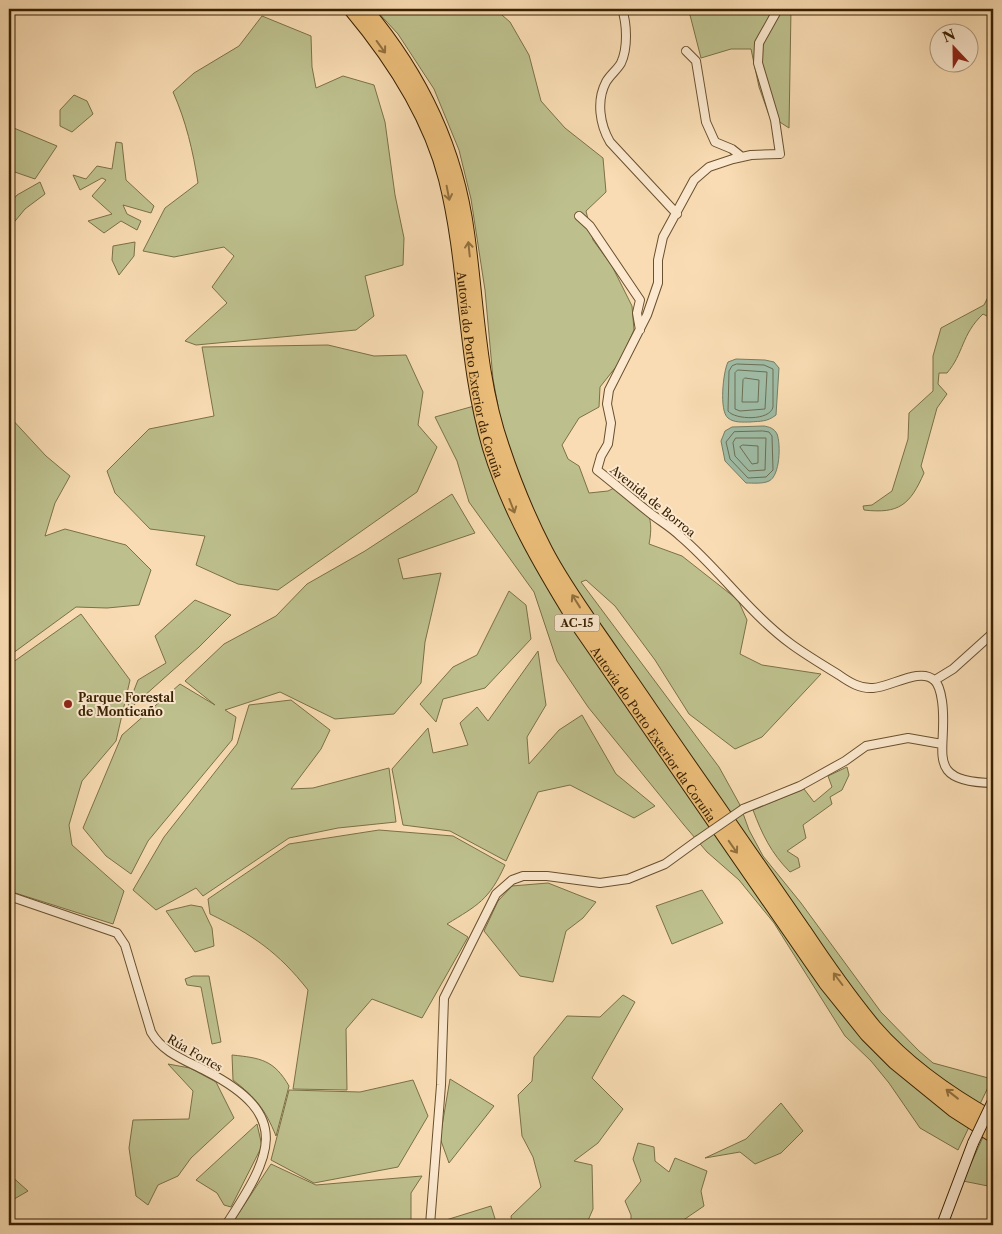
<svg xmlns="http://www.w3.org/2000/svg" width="1002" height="1234" font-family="'Libre Caslon Text',serif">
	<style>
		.green { fill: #bdc08d; stroke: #7b7047 }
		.water { fill: #9fbca6; stroke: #767e64 }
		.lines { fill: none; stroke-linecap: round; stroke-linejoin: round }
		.shore { stroke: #6c6e54; stroke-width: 1 }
		.street-casing { stroke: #69502e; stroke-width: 10 }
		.secondary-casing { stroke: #392101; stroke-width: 12 }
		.highway-casing { stroke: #392101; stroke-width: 16 }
		.street { stroke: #fbe8ce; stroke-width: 8 }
		.secondary { stroke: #fbe8ce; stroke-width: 10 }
		.highway { stroke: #ecbe7a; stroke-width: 14 }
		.street-bridge-casing { stroke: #69502e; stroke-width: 10; stroke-linecap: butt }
		.secondary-bridge-casing { stroke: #392101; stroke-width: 12; stroke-linecap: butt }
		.street-bridge { stroke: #fbe8ce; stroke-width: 8 }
		.secondary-bridge { stroke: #fbe8ce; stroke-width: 10 }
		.oneway { stroke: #92703e }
		.poi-dot { fill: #8f2418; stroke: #fbe8ce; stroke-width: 2 }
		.labels { text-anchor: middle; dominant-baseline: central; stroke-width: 4; stroke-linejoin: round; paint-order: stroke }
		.shield { fill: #fbe8ce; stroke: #735d3e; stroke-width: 1 }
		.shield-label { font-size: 11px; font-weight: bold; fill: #392101 }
		.street-label { font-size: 12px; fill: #392101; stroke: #fbe8ce }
		.poi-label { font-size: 12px; font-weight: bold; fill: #392101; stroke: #fbe8ce; text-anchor: start }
	</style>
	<rect width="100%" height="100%" fill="#f9dcb3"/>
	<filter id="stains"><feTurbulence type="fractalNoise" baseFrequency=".004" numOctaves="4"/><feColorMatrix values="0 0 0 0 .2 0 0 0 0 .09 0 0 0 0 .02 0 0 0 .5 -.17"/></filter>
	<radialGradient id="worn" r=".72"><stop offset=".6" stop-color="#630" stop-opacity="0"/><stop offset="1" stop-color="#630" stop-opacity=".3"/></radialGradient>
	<path class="green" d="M375,9h120l15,13 19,33 12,46 24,27 38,30 3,34 -20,19 7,29 19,26 20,40 2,24 -15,33 -19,24 -1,20 -20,11 -17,27 6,14 11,7 10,27 19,-2 16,-8c21,18 31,32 25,61l33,12 56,44 9,20 -7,34 22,11 59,9 -59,63 -27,12 -46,-35 -34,-54 -40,-54 -29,-26 -5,2 138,185 21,38 9,25 14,26 38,47 80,109 38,39 14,12 59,16 -34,71 -38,-22 -31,-45 -18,-22 -26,-25 -71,-113 -35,-43 -32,-28 -23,-27 -96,-118 -31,-46 -23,-69 -65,-90 -12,-41 -22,-44 39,-11h24l-5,-27 -8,-89 -14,-91 -12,-49 -25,-61 -36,-55z
		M678,9h113l-2,119 -20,-13 -10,-28 -8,-38h-20l-30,9 -11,-43z
		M262,16l49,20 1,31 4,21 27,-12 31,9 11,37 10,73 9,43 -1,27 -38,11 9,40 -18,14 -160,15 -11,-4 42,-38 -15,-16 22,-31 -10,-9 -50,10 -31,-6 22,-43 33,-25c-5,-32 -12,-62 -25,-91l21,-19 45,-27z
		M74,95l13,6 6,13 -21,18 -12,-6v-16z
		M9,126l48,20 -22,33 -26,-9z
		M116,142l6,1 4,37 28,26 -3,7 -28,-8 4,9 14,7 -4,9 -16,-9 -17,12 -16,-12 24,-7 -20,-18 14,-16 -4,-2 -22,12 -7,-15 13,4 11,-13 15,3z
		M40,182l5,12 -20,15 -14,17 -2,-1v-20l8,-10z
		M135,242l-1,14 -15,19 -7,-15 1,-14z
		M993,287v23l-4,7 -6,-3c-22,21 -19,39 -36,59h-8l-1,11 9,10 -10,14 -16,58 3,7c-14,32 -25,41 -60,37l-1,-4 9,-1 20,-14 16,-52 1,-26 24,-22v-35l8,-28 43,-23z
		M328,345l46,11 32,-1 17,37 -5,33 19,22 -20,45 -139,98 -40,-6 -42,-19 9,-29 -55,-7 -35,-36 -8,-22 42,-42 65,-13 -12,-69z
		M9,416l37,40 24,20 -15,27 -10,33 20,-7 61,16 25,25 -12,35 -32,3 -31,-1 -67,49z
		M452,494l23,39 -77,26 5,20 38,-6 -16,69 -4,41 -27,31 -59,5 -55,-27 -55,18 11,7 -4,23 -84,101 -17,33 -25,-18 -23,-28 39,-93 58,-51 35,21 -30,-24 39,-37 52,-28 31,-32 58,-33z
		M509,591l17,14 5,34 -46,49 -42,11 -7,23 -16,-18 33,-37 24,-12z
		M195,600l36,15 -32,32 -74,66 13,-33 28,-17 -11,-27z
		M81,614l49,66 -14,61 -34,40 -13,44 3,20 52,46 -11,33 -104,-33v-226z
		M538,651l8,54 -19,32 2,27 30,-34 23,-15 34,59 39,32 -21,12 -64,-33 -32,7 -32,69 -56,-30 -47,-6 -11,-56 36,-41 5,25 35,-8 -8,-22 17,-16 11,14z
		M291,700l39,30 -9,19 -30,40 22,-1 76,-20 7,54 -58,6 -49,10 -86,58 -7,-8 -40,22 -23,-20 31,-53 73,-93 12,-39z
		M847,767l2,8 -7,15 -12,7 2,7 -29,21 3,13 -19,13 11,7 2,9 -10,5c-19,-19 -28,-38 -37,-62l51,-21 10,13 18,-15 -4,-11z
		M379,830l74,6 52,29c-16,35 -27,40 -58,59l21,13 -46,81 -50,-19 -26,30 1,61 -54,-1 15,-99c-30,-38 -55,-55 -98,-76l-2,-15 81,-55z
		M548,883l48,19 -13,16 -17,13 -13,51 -33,-6 -36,-45 14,-30 14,-15z
		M702,890l21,33 -51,21 -16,-38z
		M191,905l11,2 10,21 2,18 -19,6 -29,-41z
		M193,976h16l12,66 -9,2 -11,-57 -14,-2 -2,-6z
		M623,995l12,7 -43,76 31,31 -25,34 -24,18 18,4 1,44 -7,16h-74l-1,-9 30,-29 -8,-30 -11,-21 -4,-41 14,-14 2,-24 33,-41 33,1z
		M232,1055c29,3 42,5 57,31l-13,50c-11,-27 -20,-38 -43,-56z
		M168,1064l22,4 26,14 18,36 -43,40 -13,18 -20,9 -10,20 -12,-9 -7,-48 4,-28 56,-1 4,-28z
		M450,1079l44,27 -45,57 -9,-25z
		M413,1080l15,36 -30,51 -84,16 -43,-23 18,-70 71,2z
		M781,1103l22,28 -22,22 -26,11 -15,-12 -35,6 41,-19z
		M993,1115v72l-30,-6z
		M257,1124l5,22 -31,61 -7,-2 -7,-12 -21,-13z
		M638,1143l16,4 1,14 14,11 6,-14 32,13 -6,20 3,15 -25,17 -12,2h-36v-10l-6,-14 16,-20 -8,-22z
		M271,1164l45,21 106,-9 -11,17v32h-180z
		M9,1174l19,17 -19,11z
		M491,1206l6,19h-49l-2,-5z"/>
	<path class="water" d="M736,359l29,1 9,2 5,6 -3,47c-9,7 -15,6 -26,7 -7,0 -16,1 -22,-4 -9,-7 -5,-46 0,-56z
		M764,426c5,1 10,2 13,8 4,10 3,42 -8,47 -6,3 -16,2 -23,2l-21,-22 -4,-20 4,-10 7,-4z"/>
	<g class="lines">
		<path class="shore" d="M737,364l27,1 9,4v38c-3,14 -38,13 -45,4l1,-40 3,-5z
			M738,370l29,2 -2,37 -25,2 -5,-2v-36z
			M745,378l14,2 -1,22h-16l1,-22z
			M763,431l6,1 3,4 1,34 -7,7 -18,1 -18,-19 -4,-17 8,-10z
			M736,438h30l-1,32 -16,1 -14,-15 -2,-13z
			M743,445l15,1v17l-6,1 -12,-17z"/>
		<g class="street-casing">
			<path id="street" d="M622,9c5,15 6,39 -1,54 -4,7 -11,12 -15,19 -10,19 -6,43 4,60l67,72
				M778,9l-19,34 -1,20 17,57 5,34 -29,1 -18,4 -24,8 -15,13 -31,57 -5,23v23l-11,32 -38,75 -2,14 4,19 -3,21 -7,12 -4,14c18,14 35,29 53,43 10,8 21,14 30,23 39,33 69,77 111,108 15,11 32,21 48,31 10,7 21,14 34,13 18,-1 47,-21 61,-8 5,4 7,14 8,21 7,49 -21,81 51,82
				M686,51l10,10 10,61 9,20 17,7 10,8
				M579,216l11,10 50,74 -3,13 3,17
				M935,680l18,-11 40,-36
				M743,809l57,-23 45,-25 21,-15 42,-8 34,6
				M9,896l108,37 8,12 26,87c12,21 34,28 55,39 88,45 65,85 20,154
				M430,1225l11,-140 3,-87 52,-104 16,-14 11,-4h24l53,7 28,-4 37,-15 33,-24"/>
		</g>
		<g class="secondary-casing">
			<path id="secondary" d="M942,1225l31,-82"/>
		</g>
		<g class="highway-casing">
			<g id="highway">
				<path id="s1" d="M351,9c41,49 79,107 95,170 22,88 18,181 44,269 19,62 51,117 85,172l251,363 41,51 28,28 59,48 39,25"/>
				<path d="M365,9c54,64 91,140 102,224 10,71 11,145 35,214 12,36 26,70 43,103 19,37 45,71 68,105 34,49 67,98 101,146 30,44 60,87 90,130 22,33 45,66 70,96 33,38 76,68 119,92"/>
			</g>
		</g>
		<use href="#street" class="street"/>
		<use href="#secondary" class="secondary"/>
		<use href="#highway" class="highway"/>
		<g class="street-bridge-casing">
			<path id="street-bridge" d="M698,840l45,-31"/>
		</g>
		<g class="secondary-bridge-casing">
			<path id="secondary-bridge" d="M973,1143l20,-42"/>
		</g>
		<use href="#street-bridge" class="street-bridge"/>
		<use href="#secondary-bridge" class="secondary-bridge"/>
	</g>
	<defs><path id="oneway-shaft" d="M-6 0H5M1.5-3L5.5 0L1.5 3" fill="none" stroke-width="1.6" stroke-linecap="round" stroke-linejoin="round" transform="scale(1.25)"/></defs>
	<g class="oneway">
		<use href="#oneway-shaft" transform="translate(381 47) rotate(54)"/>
		<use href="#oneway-shaft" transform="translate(448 193) rotate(79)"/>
		<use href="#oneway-shaft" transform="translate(469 249) rotate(-96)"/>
		<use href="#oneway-shaft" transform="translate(512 506) rotate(69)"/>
		<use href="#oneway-shaft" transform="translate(576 601) rotate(-122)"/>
		<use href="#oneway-shaft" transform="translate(733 847) rotate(55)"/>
		<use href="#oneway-shaft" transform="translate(838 979) rotate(-127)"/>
		<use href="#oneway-shaft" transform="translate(952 1094) rotate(-142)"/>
	</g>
	<circle class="poi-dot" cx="68" cy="704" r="5"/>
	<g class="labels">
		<rect class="shield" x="554.5" y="614.5" width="45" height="17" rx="4"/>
		<g class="shield-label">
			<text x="577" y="623">AC-15</text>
		</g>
		<g class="street-label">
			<text stroke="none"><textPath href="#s1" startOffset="395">Autovía do Porto Exterior da Coruña</textPath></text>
			<text transform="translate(653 501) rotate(39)">Avenida de Borroa</text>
			<text stroke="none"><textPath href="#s1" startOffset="800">Autovía do Porto Exterior da Coruña</textPath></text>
			<text transform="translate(195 1053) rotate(30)">Rúa Fortes</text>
		</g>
		<g class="poi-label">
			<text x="78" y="697">Parque Forestal<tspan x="78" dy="14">de Monticaño</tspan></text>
		</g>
	</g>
	<rect width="1002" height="1234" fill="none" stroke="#f9dcb3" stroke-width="30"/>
	<rect x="10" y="10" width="982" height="1214" fill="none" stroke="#392101" stroke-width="2.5"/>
	<rect x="15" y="15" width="972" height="1204" fill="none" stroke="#392101"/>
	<g transform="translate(954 48) rotate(338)"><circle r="24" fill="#fbe8ce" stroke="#ad987c"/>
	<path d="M0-4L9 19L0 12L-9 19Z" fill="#8f2418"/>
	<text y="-8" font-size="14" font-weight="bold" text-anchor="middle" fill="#392101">N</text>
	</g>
	<rect width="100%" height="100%" filter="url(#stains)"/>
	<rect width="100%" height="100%" fill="url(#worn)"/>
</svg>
